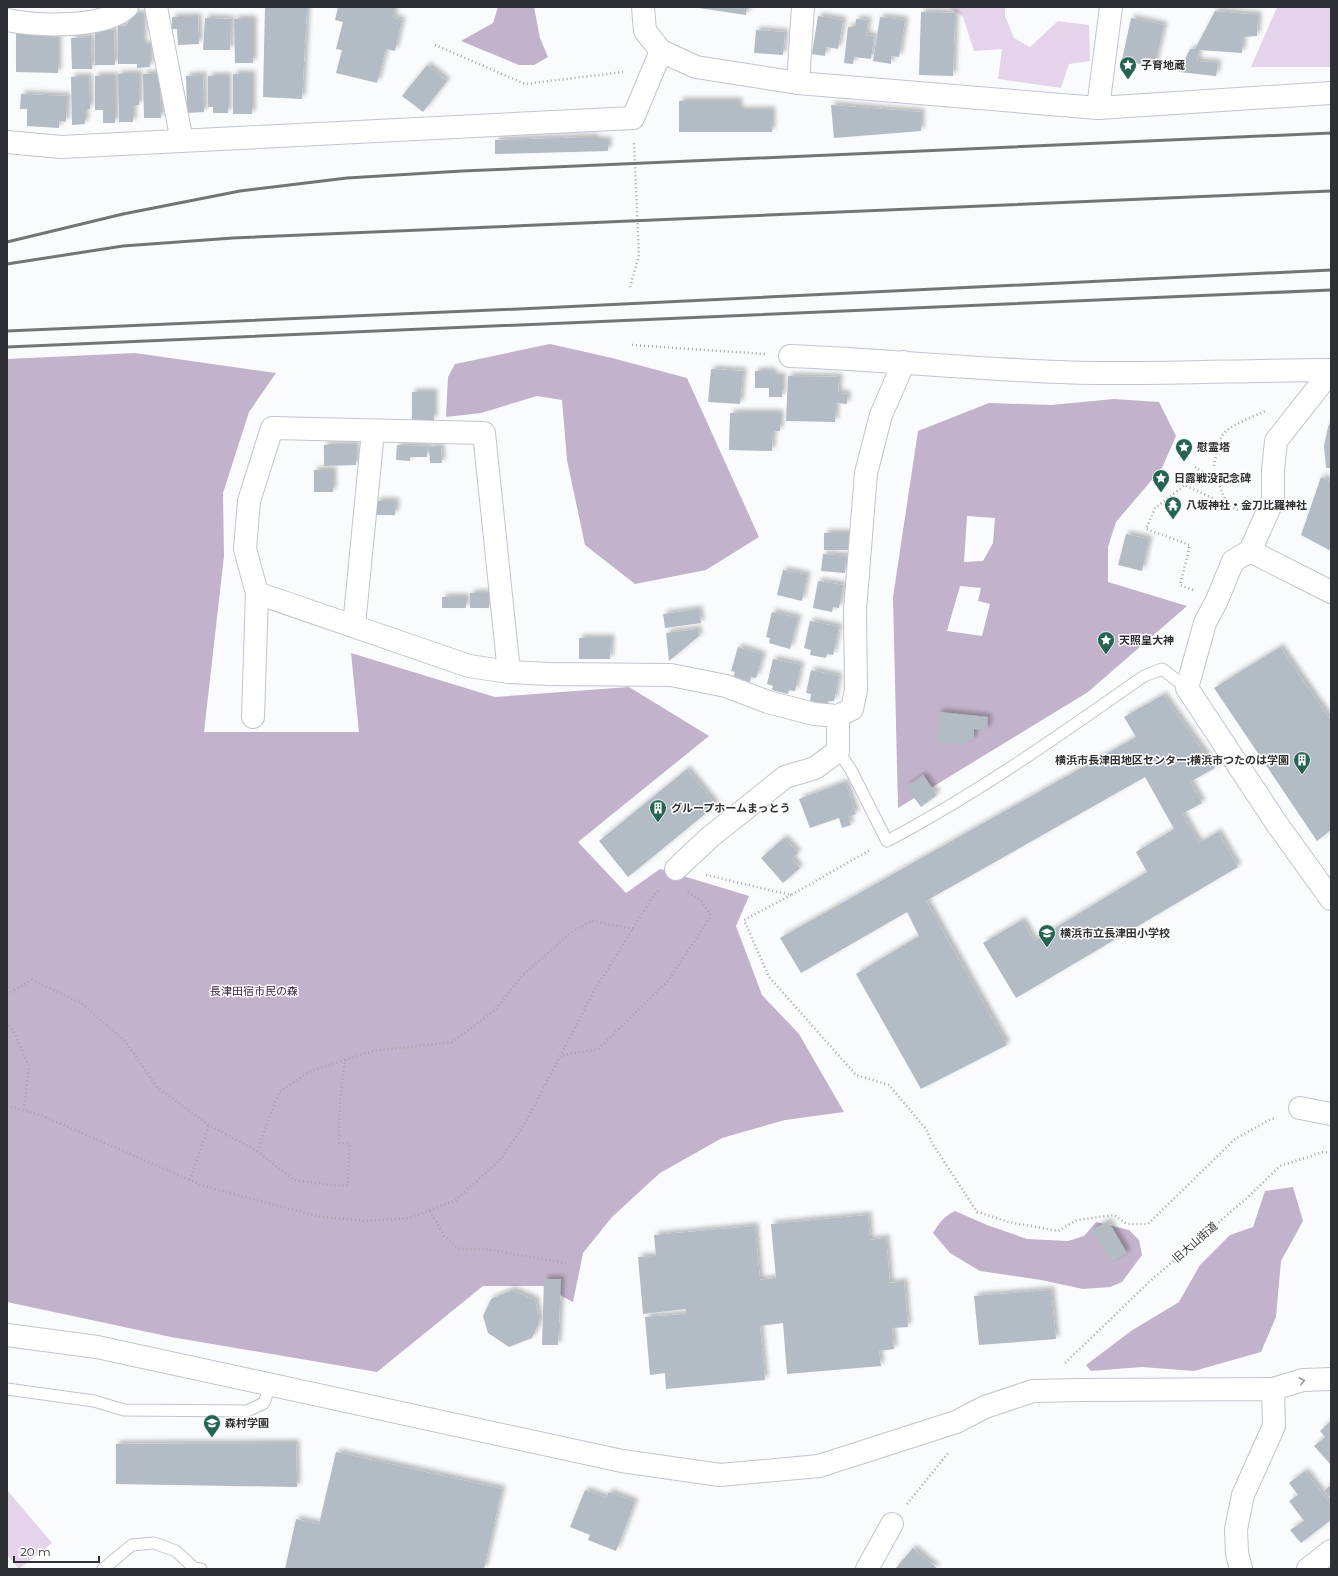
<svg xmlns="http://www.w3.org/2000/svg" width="1338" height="1576" font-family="Montserrat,'Noto Sans JP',sans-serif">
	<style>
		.green { fill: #e4d3eb }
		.forest { fill: #c3b2cb; fill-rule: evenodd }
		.building { fill: #b3bbc5; filter: url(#shadow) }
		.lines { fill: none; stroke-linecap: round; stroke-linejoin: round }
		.service-casing { stroke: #c1c4d0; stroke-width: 13 }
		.minor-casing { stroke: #c1c4d0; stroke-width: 24 }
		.tertiary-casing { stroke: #c1c4d0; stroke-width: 24 }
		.path { stroke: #a5a6a9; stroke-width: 2.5; stroke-dasharray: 1 3; stroke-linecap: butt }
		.service { stroke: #fff; stroke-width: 11 }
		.minor { stroke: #fff; stroke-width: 22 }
		.tertiary { stroke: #fff; stroke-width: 22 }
		.rail { stroke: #737478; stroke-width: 3 }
		.oneway { stroke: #97989a }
		.labels { text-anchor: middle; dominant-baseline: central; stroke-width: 3; stroke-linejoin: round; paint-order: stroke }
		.poi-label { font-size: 11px; font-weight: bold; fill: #2f3035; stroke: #fff; text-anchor: start }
		.park-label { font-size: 11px; fill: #3b2246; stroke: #fff }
		.street-label { font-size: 11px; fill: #2f3035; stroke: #fff }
	</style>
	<defs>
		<filter id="shadow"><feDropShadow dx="3.5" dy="-3.5" stdDeviation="2" flood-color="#0004"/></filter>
	</defs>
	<rect width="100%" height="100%" fill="#fafbfd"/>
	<path class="green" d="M949,7h56v9l9,22 16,9 28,-26 31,4 1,36 -21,3 -8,24 -63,-9 4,-30 -28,2 -11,-34z
		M1277,7h54v60h-80z
		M7,1490l45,53 -33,26 -12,-14z"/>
	<path class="forest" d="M498,7h36l6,31 8,19 -14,8h-15l-58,-24 32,-18z
		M550,344l62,14 75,20 72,159 -53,33 -71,14 -50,-39 -18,-85 -5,-60 -25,-4 -56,17 -35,4 2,-40 7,-13z
		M135,353l141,20 -27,39 -26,81 1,63 -20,176h155l-8,-79 144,44 134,-10 80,49 -131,106 48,51 34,-24 89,27 -13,30 26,69 37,39 45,78 -59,8 -63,18 -62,35 -48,44 -29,36 -10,49 -30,-16h-60l-106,86 -206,-35 -164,-35v-943z
		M1114,399l45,3 17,34 -14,32 -46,54 -8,25v35l79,24 -99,86 -190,116 -5,-211 25,-166 71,-28 62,2zM967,516l28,2 -2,25 -10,18 -19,1zM960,586l21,2 -3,13 12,3 -8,32 -35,-5z
		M1293,1187l10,34 -22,40 -5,56 -15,35 -67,19 -52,-4 -51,4 -5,-6 45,-34 48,-29 21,-37 30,-30 23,-8 12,-36z
		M955,1211l32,14 40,14 41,2 16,-5 12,-14 33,8 10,10 3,15 -20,27 -12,5 -27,2 -42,-9 -61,-9 -30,-18 -17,-20c6,-10 11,-17 22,-22z"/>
	<path class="building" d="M265,7h42l-5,92 -39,-2z
		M338,7h57l-2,11 9,2 -7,31 -9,-2 -9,34 -41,-10 6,-23 -6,-1 7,-27 -8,-2z
		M692,7h55l-1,8z
		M1215,11l43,4 -1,21 -14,1 -1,16 -43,-3 -2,11 21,2 -2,13 -37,-4 11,-23h5z
		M921,12l34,1 -2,63 -34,-1z
		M133,14h10v31h7v22l-13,1v-4h-19v-39l8,1z
		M818,16l25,4 -5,29 -12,-2 -1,9 -13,-2z
		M172,17h26l1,27 -21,1 -1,-16h-5z
		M880,17l25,3 -6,37 -8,-1v8l-18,-3z
		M205,18l26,1 -1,31h-27z
		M1131,18l33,7 -10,42 -32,-7z
		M234,19h19v44h-18z
		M856,19l12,1 -2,15 8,1 -3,23 -17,-2 -1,7 -9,-1 4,-36h7z
		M756,30l29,2 -2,23 -29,-2z
		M95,31h19l1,34h-20z
		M16,34h31v4h11v35l-42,-1z
		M91,37l1,32h-20l-1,-31z
		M427,65l20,16 -24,31 -21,-16z
		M118,74h21v31h-6v17h-14z
		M143,74h17l1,44h-17z
		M233,74h19v40h-19z
		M203,75l1,37 -17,1 -1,-37z
		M95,76h20v47h-12v-13h-8z
		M208,76h20v37h-15v-6h-5z
		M71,77h18l1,32h-5v15l-13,1z
		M21,94l46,2 -1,26 -7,-1v7l-32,-2v-17h-7z
		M679,101h60v9h33v22h-93z
		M831,105l90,7v19l-87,7z
		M595,137v3h13v11l-113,3v-14z
		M711,369l32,2 -3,33 -32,-2z
		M755,371h18v5h9v21h-13v-9h-14z
		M788,376l51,1 -1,16 9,1v10l-11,-1 -1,19 -49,-1z
		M412,392h22v28h-22z
		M730,413h50v18h-7l-1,20 -43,-1z
		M1331,421v47h-5l-2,-22 4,-19z
		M324,445h32v20l-32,1z
		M397,445l31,1 -1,11h-17v4l-14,-1z
		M429,447h12l1,16h-12z
		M314,470h19v22h-19z
		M1321,477l10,5v69l-30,-16z
		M376,501h20l-1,14h-19z
		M824,533h24v17h-24z
		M1126,534l23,5 -7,32 -24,-6z
		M823,554l23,2 -1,17 -24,-2z
		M783,570l24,5 -5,26 -25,-6z
		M818,581l25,4 -4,23 -6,-1 -1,5 -19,-4z
		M470,593h19v15h-19z
		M442,597h24v11h-24z
		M699,609l2,14 -36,5 -2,-14z
		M772,612l26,6 -8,31 -21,-6 1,-5 -4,-1z
		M810,621l29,6 -6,28 -6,-1 -1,4 -16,-3 1,-5 -7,-2z
		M698,629l1,7 -30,25 -3,-28z
		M579,638h32l-1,21h-31z
		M738,647l25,8 -7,23 -5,-1 -1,5 -17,-5 2,-5 -4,-1z
		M1280,647l51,74v109l-14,11 -103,-153z
		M773,659l28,6 -6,26 -6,-1 -1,4 -16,-4 1,-4 -6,-2z
		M811,670l28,6 -5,25h-6v4l-18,-4 1,-7 -5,-1z
		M1163,695l52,73 -25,14 12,21 -20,11 17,29 19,-11 20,35 -222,131 -33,-55 39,-23 12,21 113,-69 -11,-20 38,-23 -29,-52 -219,124 81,144 -86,44 -65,-115 63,-38 -12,-24 -106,61 -21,-35 356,-201 -12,-20z
		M939,712l49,5 -1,13 -13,-1v9l-10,6 -27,-2z
		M687,769l29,36 -88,72 -29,-36z
		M923,775l14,20 -16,12 -15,-20z
		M845,782l11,32 -8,3 3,8 -9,3 -3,-10 -29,10 -11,-29z
		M784,838l14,15 -6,6 8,9 -17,15 -22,-25z
		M868,1215l2,25 16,-2 4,45 14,-1 4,45 -16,1 2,21 -15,2 2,15 -94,8 -4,-51 -23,3 5,54 -99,9 -1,-16 -15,2 -5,-58 41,-3v-5l-43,5 -5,-57 18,-1 -2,-21 101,-9 5,54 16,-2 -5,-54z
		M1108,1221l19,32 -16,9 -19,-32z
		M544,1279h17l-3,66h-16z
		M512,1290l23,10 5,21 -8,17 -23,9 -21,-14 -5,-17 8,-17z
		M1051,1290l5,49 -77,6 -5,-49z
		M1331,1421v44l-17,-19 11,-9 -5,-6z
		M296,1443l1,44 -181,-3v-40z
		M336,1452l166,37 -18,80h-199l11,-50 23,5z
		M1305,1471l26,34v15l-30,23 -11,-13 14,-9 -15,-20 9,-6 -9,-12z
		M1331,1485v13l-7,-7z
		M585,1490l21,8 3,-6 26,10 -19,49 -28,-11 2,-5 -20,-8z
		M913,1548l25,21h-43z"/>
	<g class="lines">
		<g class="service-casing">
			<path id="service" d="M838,751l13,19 36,71c91,-48 173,-106 257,-165l18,-7 25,19
				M7,1389l87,12 30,9 123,1 17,-8 6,-18
				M103,1569l29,-24 22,-2 22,8 18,17 7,1"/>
		</g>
		<g class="minor-casing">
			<path id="minor" d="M156,7l26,134
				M7,20c30,6 97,9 120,-13
				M798,83l5,-76
				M1098,108l13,-101
				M7,142l54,5 572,-29 28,-67
				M790,356c103,4 205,16 308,17 78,1 155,-3 233,-3
				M1331,371l-55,70 -3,29v30l-23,51 -17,10 -16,39 -12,23 -18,65 90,136 54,75
				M1250,551l81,41
				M354,626l19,-195
				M509,672l-25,-239 -212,-5 -23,73 -4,48 12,44 212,73 40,6 42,2 120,1 55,11 42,16 46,12 24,2 14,-7 4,-19 -1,-80 11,-137 15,-58 23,-53
				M253,717l4,-124
				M676,869l34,-32 75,-60 30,-9 23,-17v-35
				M1300,1108l31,6
				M1273,1389l30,-9 28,-1
				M867,1569l25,-45"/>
		</g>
		<g class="tertiary-casing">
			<path id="tertiary" d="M643,7l2,24 16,20 35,16 102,16 300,25 233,-15
				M7,1335l90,12 525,114 98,14 99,-9 137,-44 29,-15 48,-16 48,-1 192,-1 1,37 -31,69 -7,34 1,24 4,16
				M1308,1569l23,-18"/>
		</g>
		<path class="path" d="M435,45l90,39 98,-12
			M630,287l9,-32 -5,-112
			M632,345l133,9
			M1214,466c2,-10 3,-21 8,-30 6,-11 32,-19 43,-25
			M1195,467l23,15 9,22
			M1193,590l-13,-5 10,-40 -44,-16 9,-21 30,-23 55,26
			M706,875l85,20 79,-45
			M791,895l-47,25 25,57 87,98 33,10 37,44 6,14 45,69 32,10 49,9 19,-11 37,-5 13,9h21l87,-85 36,-20 5,-1
			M7,994l25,-14 49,23 44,38 32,46 52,38 48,26 37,29 43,6 11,-1 1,-41 -10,-1 1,-45 5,-38 28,-9 79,-9 42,-31 29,-36 50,-44 19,-10 42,8
			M7,1022l8,12 14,33 -5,40
			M563,1055l35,-6 70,-68 43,-65 -10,-16 -15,-8
			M7,1106l31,8 166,72 113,30 48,5 45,-3 46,-18 46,-42 25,-38 67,-129 58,-93 8,-9
			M257,1151l22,-59 30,-20 36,-12
			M190,1180l19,-55
			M430,1211l14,25 14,13h28l83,15
			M1065,1363l85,-82 97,-83 33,-32 43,-14 8,1
			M907,1504l42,-52"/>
		<use href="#service" class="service"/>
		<use href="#minor" class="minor"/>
		<use href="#tertiary" class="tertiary"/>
		<path class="rail" d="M7,242l116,-28 117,-23 107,-13 115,-7 869,-38
			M7,264l116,-18 110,-8 1098,-47
			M7,331l533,-23 791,-38
			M7,347l1324,-57"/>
	</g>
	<defs><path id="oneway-chevron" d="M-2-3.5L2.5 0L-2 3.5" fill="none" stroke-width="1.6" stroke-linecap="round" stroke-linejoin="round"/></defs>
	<use class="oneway" href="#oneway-chevron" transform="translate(1302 1381) rotate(-11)"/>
	<defs>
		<g id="sight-pin" transform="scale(0.9)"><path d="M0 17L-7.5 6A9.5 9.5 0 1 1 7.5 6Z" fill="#246451" stroke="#fff"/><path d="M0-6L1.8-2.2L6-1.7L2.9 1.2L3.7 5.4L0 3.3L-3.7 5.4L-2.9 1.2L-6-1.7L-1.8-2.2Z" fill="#fff"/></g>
		<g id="temple-pin" transform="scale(0.9)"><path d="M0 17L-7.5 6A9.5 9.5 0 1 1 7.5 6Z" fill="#246451" stroke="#fff"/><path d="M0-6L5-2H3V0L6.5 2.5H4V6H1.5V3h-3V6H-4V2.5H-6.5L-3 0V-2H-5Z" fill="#fff"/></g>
		<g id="building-pin" transform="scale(0.9)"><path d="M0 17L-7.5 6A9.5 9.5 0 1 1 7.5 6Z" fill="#246451" stroke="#fff"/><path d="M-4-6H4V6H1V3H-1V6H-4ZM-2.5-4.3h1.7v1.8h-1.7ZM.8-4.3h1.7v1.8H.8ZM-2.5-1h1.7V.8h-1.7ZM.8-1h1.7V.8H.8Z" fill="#fff"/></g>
		<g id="school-pin" transform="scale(0.9)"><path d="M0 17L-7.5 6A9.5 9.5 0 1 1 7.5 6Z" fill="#246451" stroke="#fff"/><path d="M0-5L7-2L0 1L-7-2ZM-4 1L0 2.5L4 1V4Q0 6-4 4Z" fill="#fff"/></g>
	</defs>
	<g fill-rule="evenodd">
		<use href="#sight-pin" x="1128" y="65"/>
		<use href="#sight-pin" x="1184" y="447"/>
		<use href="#sight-pin" x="1161" y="478"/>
		<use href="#temple-pin" x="1173" y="505"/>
		<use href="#sight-pin" x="1106" y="640"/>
		<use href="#building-pin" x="1302" y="760"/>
		<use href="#building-pin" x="658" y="808"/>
		<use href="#school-pin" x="1047" y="933"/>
		<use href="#school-pin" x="212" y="1423"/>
	</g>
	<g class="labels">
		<g class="poi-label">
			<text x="1141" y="65">子育地蔵</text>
			<text x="1197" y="447">慰霊塔</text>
			<text x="1174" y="478">日露戦没記念碑</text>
			<text x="1186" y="505">八坂神社・金刀比羅神社</text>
			<text x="1119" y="640">天照皇大神</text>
			<text x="1289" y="760" text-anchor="end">横浜市長津田地区センター;横浜市つたのは学園</text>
			<text x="671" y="808">グループホームまっとう</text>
			<text x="1060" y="933">横浜市立長津田小学校</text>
			<text x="225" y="1423">森村学園</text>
		</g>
		<g class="park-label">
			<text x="254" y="991">長津田宿市民の森</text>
		</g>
		<g class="street-label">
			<text transform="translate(1195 1242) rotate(-41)">旧大山街道</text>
		</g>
	</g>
	<rect width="1338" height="1576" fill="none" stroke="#2f3035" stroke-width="16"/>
	<path d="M14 1556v6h85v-6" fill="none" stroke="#2f3035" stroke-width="2"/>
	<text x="20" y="1556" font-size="12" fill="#2f3035" stroke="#ffffff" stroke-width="3" paint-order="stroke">20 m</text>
</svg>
